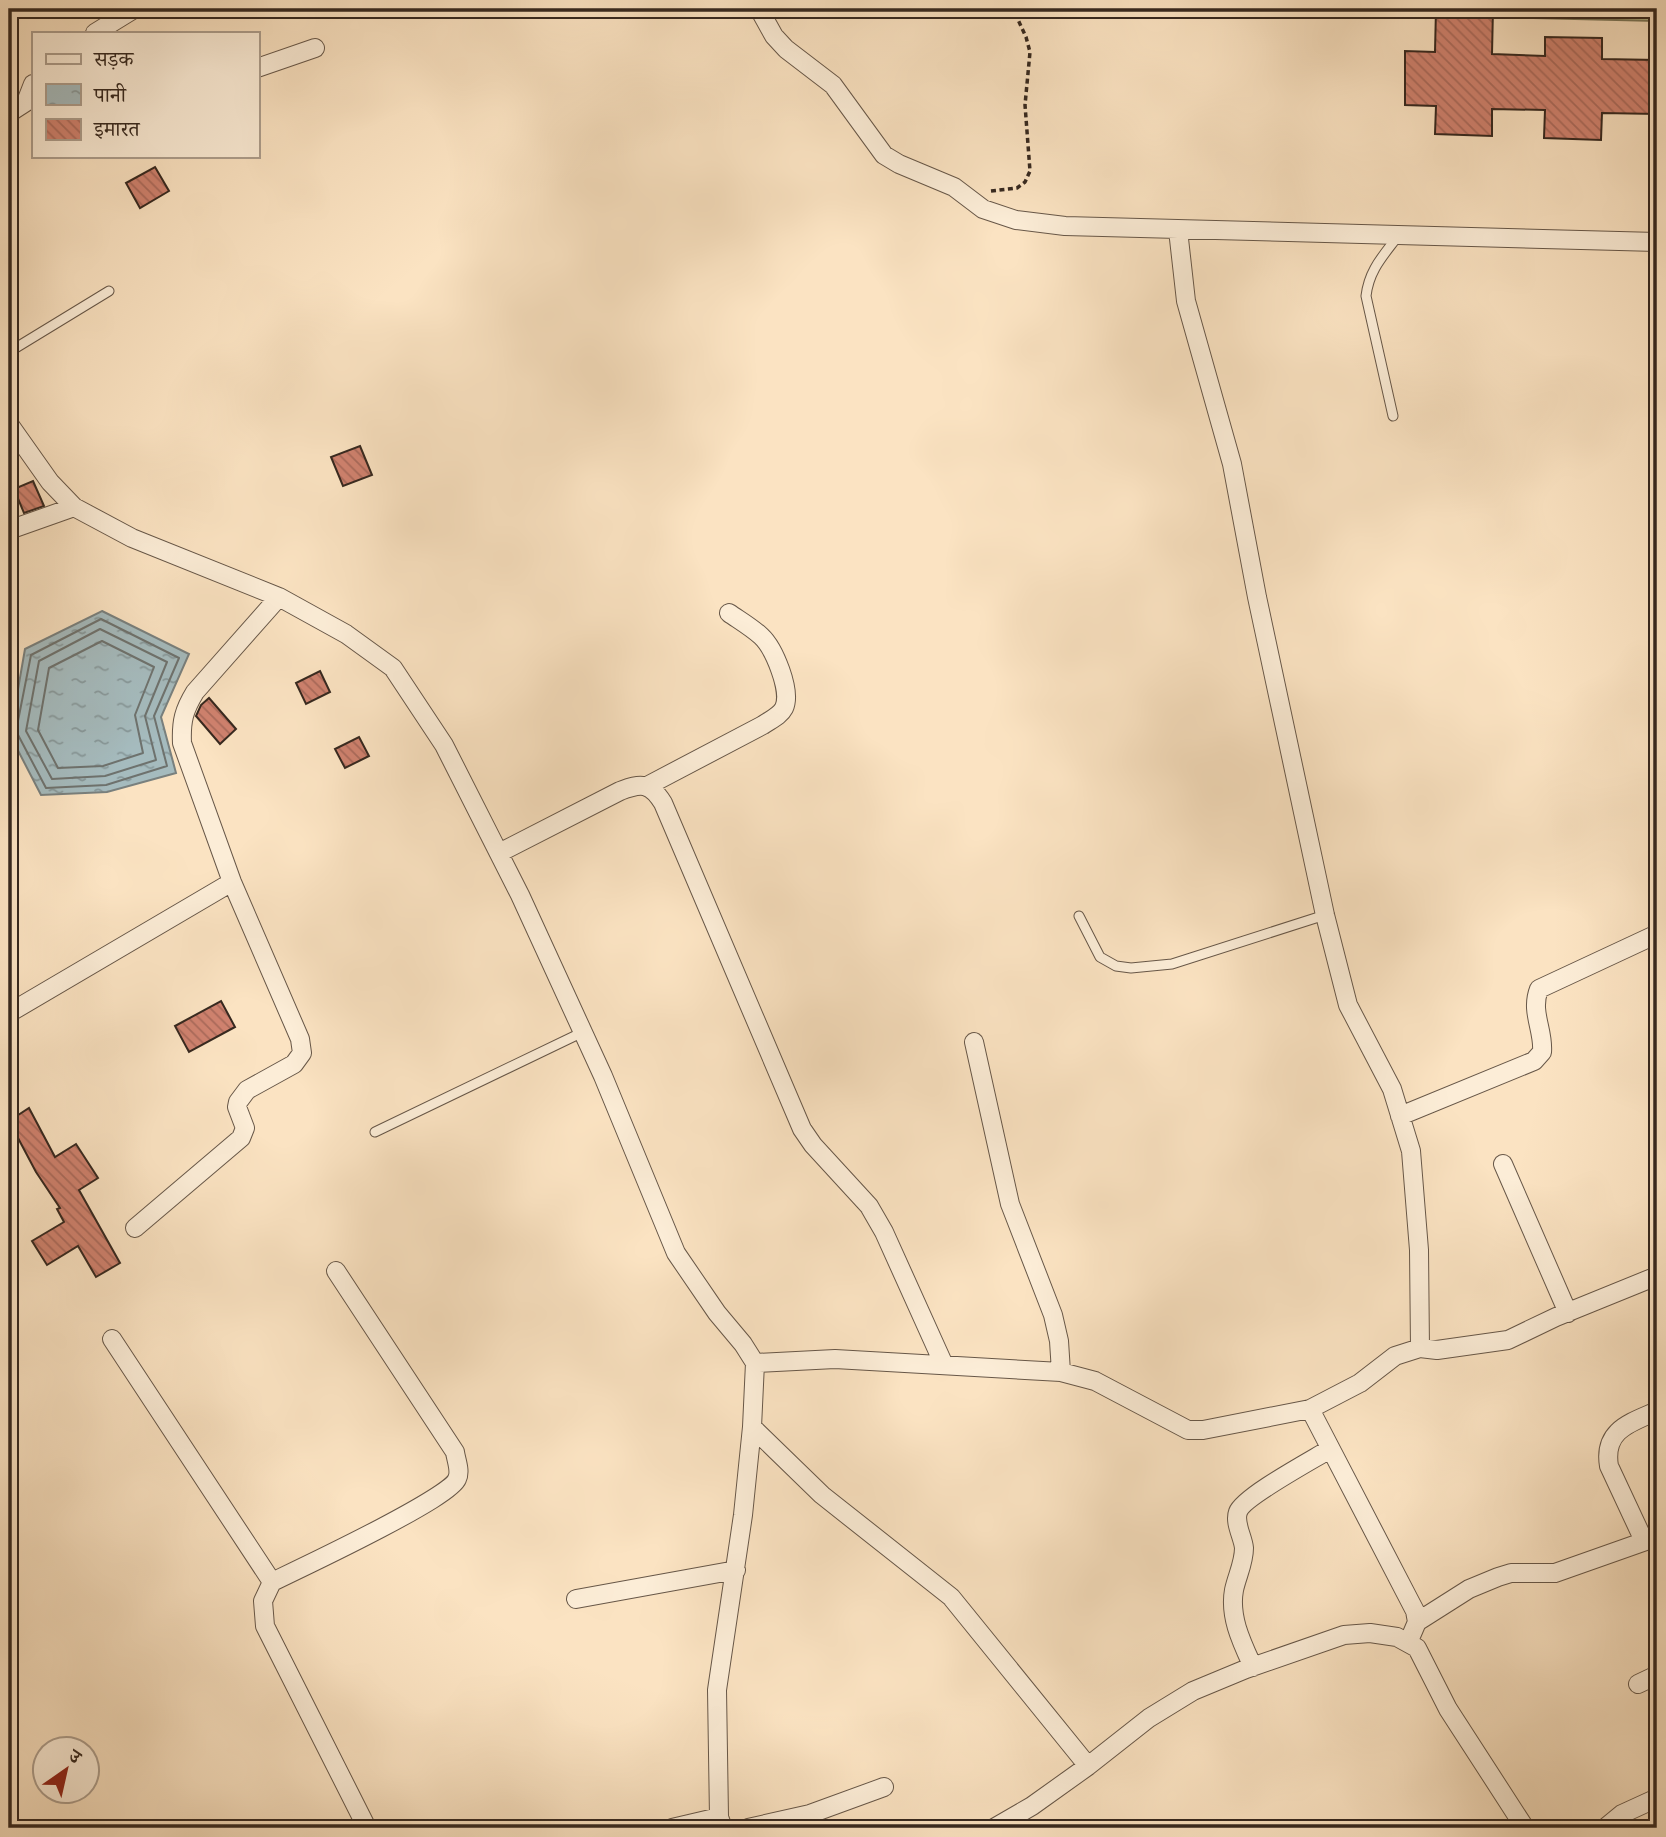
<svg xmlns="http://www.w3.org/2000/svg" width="1666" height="1837" font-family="Cardo,'Noto Serif Devanagari',serif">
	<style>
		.park { fill: #bec493; stroke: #7a7659; stroke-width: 2 }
		.water { fill: url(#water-ripples); stroke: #79807e; stroke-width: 2 }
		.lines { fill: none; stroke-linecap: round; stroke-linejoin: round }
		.shore { stroke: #6e726e; stroke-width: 2 }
		.building { fill: url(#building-back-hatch); stroke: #36281f; stroke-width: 2 }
		.lane-casing { stroke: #675748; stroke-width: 11 }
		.street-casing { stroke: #675748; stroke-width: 20 }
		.path { stroke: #36281f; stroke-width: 3.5; stroke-dasharray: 5 3.5; stroke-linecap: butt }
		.lane { stroke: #fcedd7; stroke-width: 9 }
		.street { stroke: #fcedd7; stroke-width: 18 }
	</style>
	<defs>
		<pattern id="water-ripples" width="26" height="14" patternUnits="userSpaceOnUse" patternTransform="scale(1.75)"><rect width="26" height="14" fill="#a5bbbe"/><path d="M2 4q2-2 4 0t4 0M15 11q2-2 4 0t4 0" fill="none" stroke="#87989a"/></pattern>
		<pattern id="building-back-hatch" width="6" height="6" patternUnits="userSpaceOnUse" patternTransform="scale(1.75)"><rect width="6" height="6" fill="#d0826f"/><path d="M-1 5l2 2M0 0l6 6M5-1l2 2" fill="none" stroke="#aa6a5b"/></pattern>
	</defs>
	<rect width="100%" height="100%" fill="#fbe3c2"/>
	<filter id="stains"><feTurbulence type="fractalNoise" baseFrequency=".00286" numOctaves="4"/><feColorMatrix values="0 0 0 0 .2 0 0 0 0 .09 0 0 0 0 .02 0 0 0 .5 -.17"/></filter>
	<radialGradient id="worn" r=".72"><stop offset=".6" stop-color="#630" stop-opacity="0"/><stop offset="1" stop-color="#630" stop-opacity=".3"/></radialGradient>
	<path class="park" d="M1534,9h123v12l-123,-3z"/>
	<path class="water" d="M102,611l87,43 -28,63 15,56 -69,19 -66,3 -31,-60 15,-86z"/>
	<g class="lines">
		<path class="shore" d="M101,619l78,39 -25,58 13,50 -61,19 -60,3 -30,-57 15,-76z
			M100,629l67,33 -22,54 11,44 -51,16 -53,3 -26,-48 13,-70z
			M102,641l52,26 -19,48 8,38 -40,13 -45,2 -20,-38 11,-62z"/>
	</g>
	<path class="building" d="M1436,9h57l-1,45 53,2v-19l57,1v21l55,1v54l-55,-1 -1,27 -57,-2 1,-28 -53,-1v27l-57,-2 1,-28 -31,-1v-54l30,1z
		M155,167l14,24 -29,17 -14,-25z
		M360,446l12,29 -29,11 -12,-29z
		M33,481l11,25 -20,7 -10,-24z
		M320,671l10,21 -24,12 -10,-21z
		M209,698l27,31 -16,15 -24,-28 5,-11z
		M359,737l10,19 -24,12 -10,-19z
		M221,1001l14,26 -46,25 -14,-26z
		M29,1108l26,49 21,-13 22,34 -19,12 41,73 -24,14 -18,-31 -31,19 -15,-24 32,-19 -7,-13 3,-1 -24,-36 -27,-51z"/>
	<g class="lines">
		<g class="lane-casing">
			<path id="lane" d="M9,352l100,-61
				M1393,416l-27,-120c3,-26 17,-40 32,-60
				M1079,916l21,41 16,9 15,2 41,-4 153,-49
				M375,1132l208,-100"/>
		</g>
		<g class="street-casing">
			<path id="street" d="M759,9l15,27 12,13 47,36 51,70 15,9 55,23 29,22 33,11 49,6 592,16
				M95,33l39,-24
				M257,68l58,-20
				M9,113l17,-11 7,-18
				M1178,230l8,71 46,163 25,133 68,318 23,90 44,84 19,62 8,99 1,98
				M9,424l41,58 24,25 58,31 147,59 67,37 47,34 51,77 76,150 83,181 73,177 41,60 26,31 12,19 -3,64 -9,88 -26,175 2,127 4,11
				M9,530l65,-23
				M647,786l116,-61c7,-5 17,-9 21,-17 8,-17 -10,-60 -23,-72 -10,-9 -22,-16 -32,-23
				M499,853l121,-62c21,-8 30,-9 43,12l139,326 11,16 56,61 15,26 60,133
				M9,1013l223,-131
				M974,1042l36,162 43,111 6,26 2,31
				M1400,1116l134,-55 8,-9c2,-22 -12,-40 -3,-63l118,-55
				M1503,1164l65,149
				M135,1228l106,-90 4,-10 -8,-21 1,-5 9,-12 47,-26 8,-11 -2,-14 -68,-157 -50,-139c-1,-22 2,-33 13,-51l84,-95
				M336,1271l119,181c1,8 6,19 2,27 -7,19 -158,90 -185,103l-9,19 2,25 102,202
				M112,1339l160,243
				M755,1363l80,-4 226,13 34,9 93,49h15l107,-21 50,-26 35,-27 25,-8 17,2 71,-10 48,-23 101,-41
				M1310,1409l105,202 2,11 -9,21
				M752,1427l70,68 129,102 137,169
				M1644,1541l-35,-75c-6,-36 21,-43 48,-55
				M576,1599l160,-29
				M1417,1622l52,-33 29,-12 13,-4h44l102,-36
				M1253,1667c-11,-24 -24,-50 -19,-77 3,-14 10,-27 10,-42 -1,-11 -10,-25 -6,-36 5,-15 76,-53 92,-63
				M1638,1684l19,-9
				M672,1828l47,-11
				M748,1828l62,-14 74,-27
				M994,1828l38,-22 56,-40 61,-48 44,-27 53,-22 98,-34 26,-2 27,4 20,11 31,61 77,119
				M1605,1828l17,-14 35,-16"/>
		</g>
		<path class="path" d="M991,191l26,-3 8,-6 5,-11 -5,-66 5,-53 -4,-15 -13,-28"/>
		<use href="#lane" class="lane"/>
		<use href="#street" class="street"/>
	</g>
	<rect width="1666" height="1837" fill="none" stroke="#fbe3c2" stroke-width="35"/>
	<rect x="10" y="10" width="1645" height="1816" fill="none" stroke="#36281f" stroke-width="3.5"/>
	<rect x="18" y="18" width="1631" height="1802" fill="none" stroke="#36281f" stroke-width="2"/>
	<rect x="32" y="32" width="228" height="126" fill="#fcedd7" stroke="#ad9e8d" stroke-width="2"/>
	<rect x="46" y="54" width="35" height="10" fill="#fcedd7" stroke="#ad9e8d" stroke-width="2"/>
	<text x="94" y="66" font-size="21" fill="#36281f">सड़क</text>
	<rect x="46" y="84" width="35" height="21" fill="url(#water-ripples)" stroke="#ad9e8d" stroke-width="2"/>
	<text x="94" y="102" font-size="21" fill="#36281f">पानी</text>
	<rect x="46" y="119" width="35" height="21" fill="url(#building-back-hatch)" stroke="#ad9e8d" stroke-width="2"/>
	<text x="94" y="136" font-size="21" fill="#36281f">इमारत</text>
	<g transform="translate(66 1770) rotate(34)"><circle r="33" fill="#fcedd7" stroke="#ad9e8d" stroke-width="2"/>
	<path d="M0-5L12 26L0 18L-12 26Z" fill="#8f2418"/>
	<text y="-10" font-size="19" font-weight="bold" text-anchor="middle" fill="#36281f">उ</text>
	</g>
	<rect width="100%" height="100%" filter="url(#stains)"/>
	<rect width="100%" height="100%" fill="url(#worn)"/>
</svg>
